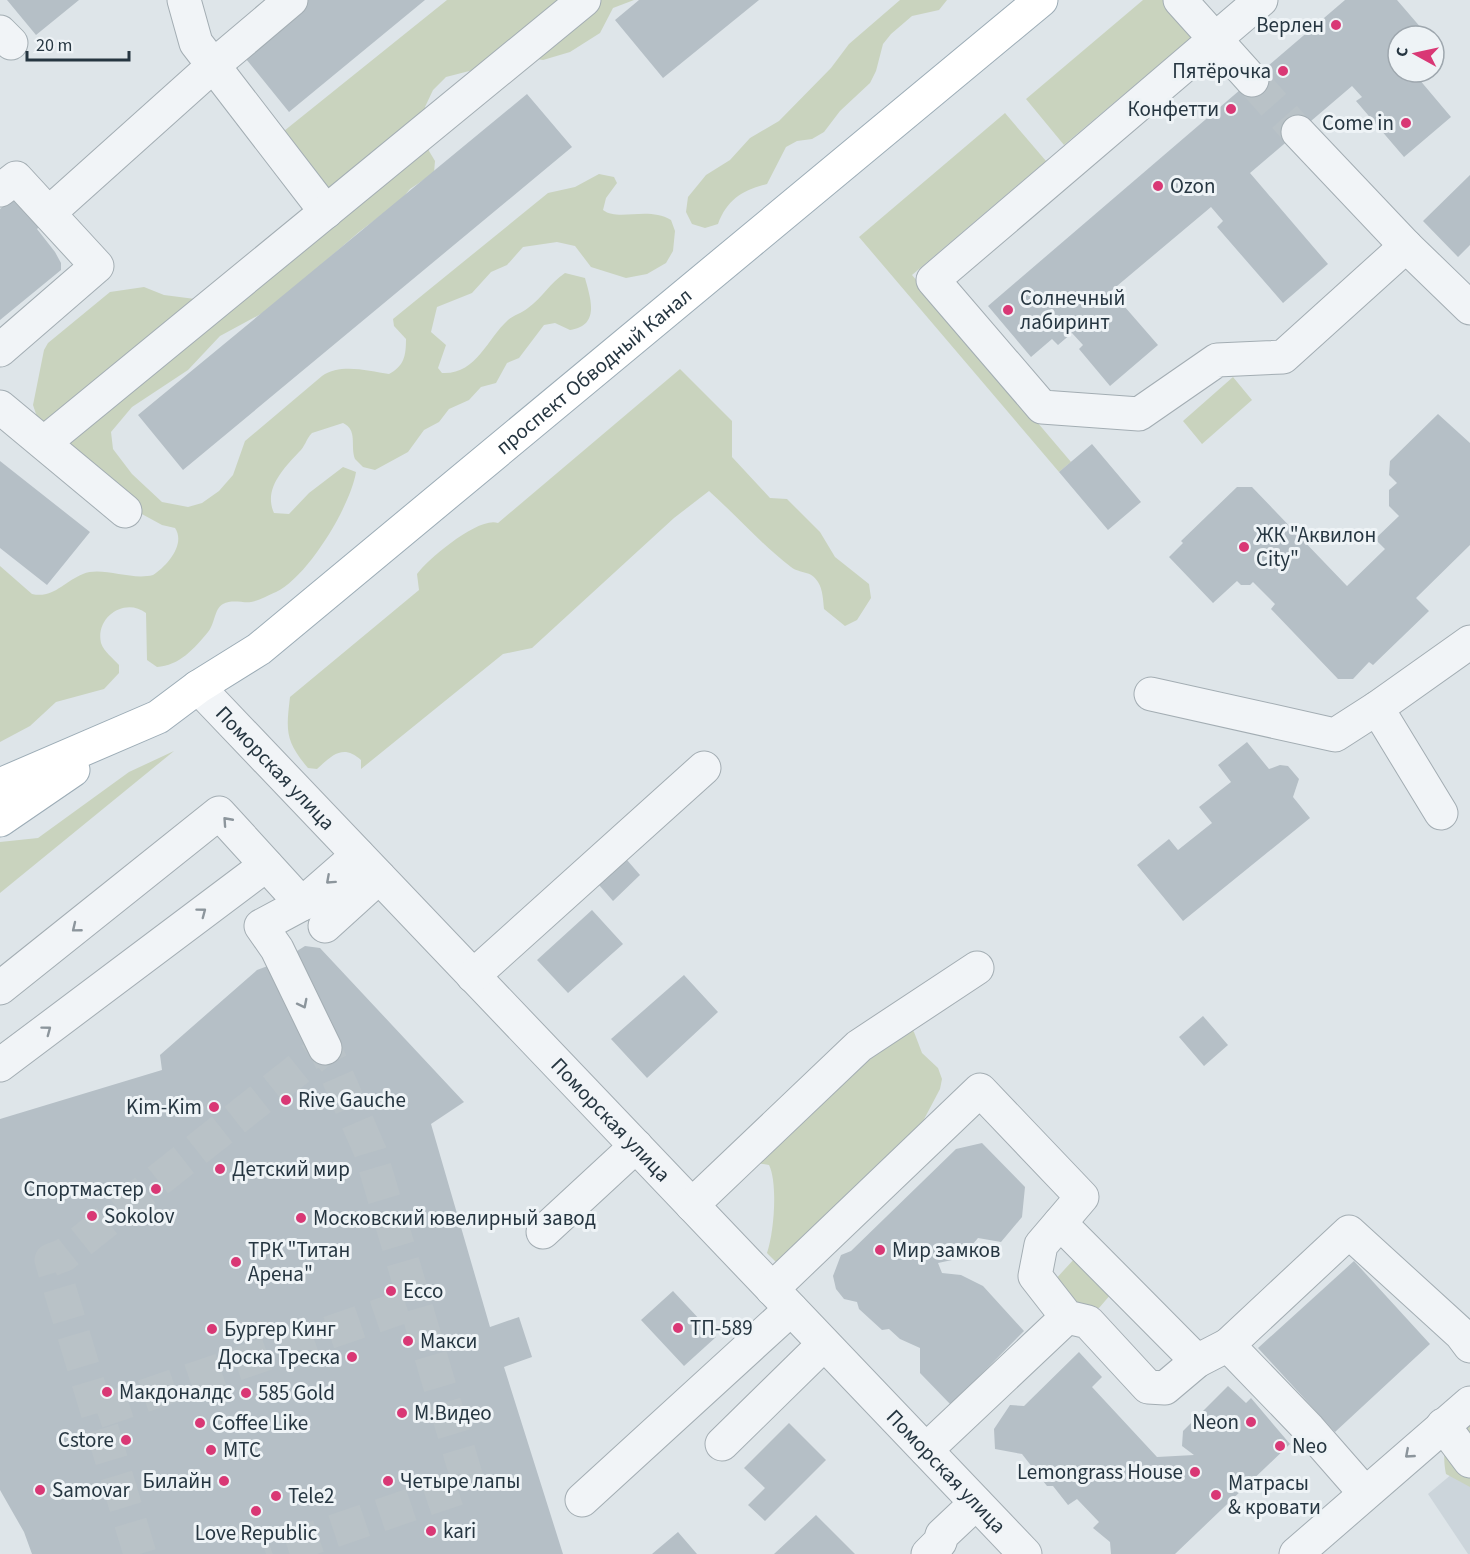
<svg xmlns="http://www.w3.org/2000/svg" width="1470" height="1554" font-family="'Source Sans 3',sans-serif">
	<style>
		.built { fill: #ccd5db }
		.green { fill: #c9d3be }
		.building { fill: #b5bfc6 }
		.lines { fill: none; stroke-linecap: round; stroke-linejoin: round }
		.minor-tunnel { stroke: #b9c2c7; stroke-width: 33; stroke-dasharray: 33 16; stroke-linecap: butt }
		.minor-casing { stroke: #a3adb3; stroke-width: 35 }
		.major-casing { stroke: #9cacb6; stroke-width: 35 }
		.minor { stroke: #f1f4f7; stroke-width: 33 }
		.major { stroke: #fff; stroke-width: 33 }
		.oneway { stroke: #8c959c }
		.poi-dot { fill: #d93875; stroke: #eef3f6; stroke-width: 2 }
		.labels { text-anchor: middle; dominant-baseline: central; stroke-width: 6; stroke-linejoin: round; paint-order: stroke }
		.poi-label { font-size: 21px; fill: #263641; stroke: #eef3f6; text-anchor: start }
		.street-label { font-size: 21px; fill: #263641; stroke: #eef3f6 }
	</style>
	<rect width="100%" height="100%" fill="#dee5e9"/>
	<path class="built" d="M1470,1459v95h-2l-40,-60z"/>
	<path class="green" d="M447,0h187l-21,8 -13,25 -30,19 -27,8 -19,-3 -78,20 -13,13 -8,17 4,44 6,10 -1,12 -24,16 -10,12 -41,31 -89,77 -50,27 -32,34 -56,37 -21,25 2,17 19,25 30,28 26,5 14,-4 17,-12 14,-16 12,-34 77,-65c19,-13 46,-5 67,-2 15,-8 17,-18 17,-35l-12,-13 -1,-7 155,-126 27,-6 24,-13 15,3 3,6 -11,15 -3,12c16,12 44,-4 68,10l4,11 -2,20 -7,12 -19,11 -21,4 -35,-11 -16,-21 -18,-4 -34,5 -16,18 -16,7 -19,21 -35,14 -6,25 15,13 -8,23 4,5c34,2 45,-34 66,-53 6,-5 14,-7 20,-12 14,-10 22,-25 37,-35l20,5c5,19 16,48 -15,52l-15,-7 -11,2 -25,33 -12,5 -11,20 -15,4 -12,13 -20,9 -10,13 -15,8 -16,22 -33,18 -12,-3 -8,-8c-5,-13 3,-29 -12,-36l-31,10c-6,6 -7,14 -13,19 -15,16 -36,37 -25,61l15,1 20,-21 34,-26 13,5c-5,33 -48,105 -80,120 -7,3 -18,9 -25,10 -9,1 -19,-3 -28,2 -9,5 -8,20 -15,28 -13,16 -29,34 -51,35l-10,-7 -1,-47c-20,-16 -51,3 -45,30 3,9 12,15 18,22v8l-15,16 -48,13 -26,24 -30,16v-176l32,28c21,5 33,-13 51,-20 19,-8 48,7 70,1 14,-9 33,-31 22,-47l-13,-3 -22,-12 -99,-84 -8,-24 11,-55 4,-7 62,-51 34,-5 20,8 31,4 121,-65 -32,-103z
		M900,0h47l-8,10 -27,6 -21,18 -8,10 -7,27 -6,12 -30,28 -16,21 -12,7 -15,2 -11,6 -19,37c-25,6 -40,16 -49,40l-13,4 -13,-4 -6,-12 2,-15 18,-22 24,-15 20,-22 29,-17 52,-53 18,-24z
		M1143,0h20l30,36 -129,109 -38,-46z
		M1005,113l41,48 -134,114 159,187 -12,10 -200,-235z
		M680,369l52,52v36l38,41 17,1 33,33 15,25 34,27 2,14 -14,22 -12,6 -21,-17c-1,-9 -1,-19 -6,-27 -7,-12 -18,-8 -27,-15 -30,-23 -54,-51 -82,-76l-35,27 -142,130 -29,6 -142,115v-9c-18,-17 -30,-4 -44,9l-9,-1c-23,-27 -22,-37 -18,-71l129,-107 -2,-16c11,-15 62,-58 81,-51z
		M1233,377l19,23 -50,44 -19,-23z
		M174,751l-174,142v-51l38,-4 91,-66z
		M907,1024l7,8 8,21 16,15 4,11 -2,10 -19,36 -141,141 -13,-13c7,-20 11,-70 2,-88l-12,-2 113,-109z
		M1076,1257l35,37 -12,14 -20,2 -26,-28z
		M1470,1416v71l-24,-13c-6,-31 4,-37 24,-58z"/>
	<path class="building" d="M7,0h72l-43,35z
		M308,0h117l-136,112 -47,-58z
		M639,0h120l-96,78 -48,-58z
		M1345,0h52l25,29 -9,7h-15v13l-7,6 7,8v9h15l38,45 -47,40 -48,-56 6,-4 -10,-11 -102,87 78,91 -45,39 -66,-76 6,-6 -12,-14 -100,84 47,54 -48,41 -31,-37 4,-4 -11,-12 -14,12 -6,-6 -21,18 -43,-51z
		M527,94l45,53 -389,323 -45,-55z
		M1470,175v70l-12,12 -35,-36z
		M16,195l27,28 -6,6 18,23 6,11v7l-61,50v-111z
		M1438,414l32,29v102l-54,53 13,13 -56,54 -4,-3 -16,17h-15l-67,-70 4,-5 -22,-22 -3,3h-9l-4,-4 -24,22 -44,-46 14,-14 -2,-2 56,-54h15l95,99 38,-37 -10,-10 24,-23 -10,-10v-16l8,-7 -8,-8 1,-14z
		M1092,444l49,58 -33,28 -49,-58z
		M0,461l90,71 -43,53 -47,-37z
		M1247,742l22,27 11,-4 8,1 11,13 -6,18 17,21 -127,103 -46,-56 32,-26 9,11 34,-27 -13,-16 32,-25 -13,-17z
		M627,860l13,15 -27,26 -14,-16z
		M592,910l31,34 -55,49 -31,-33z
		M305,946l15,2 144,154 -33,22 59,203 29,-10 13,40 -28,10 59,187h-531l-8,-22 -24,-42v-371l162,-49 -2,-15 97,-85 24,-9z
		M684,975l34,37 -71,66 -36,-39z
		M1203,1016l25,29 -24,21 -25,-29z
		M982,1143l43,44 -3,30 -21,25 -23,-4 -12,14 -14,8 -14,3 4,10 19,2 22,11 41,45 -73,74 -31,-32v-25l-20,-9 -11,-10 -7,1 -23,-21 -2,-7 -13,-3 -8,-10 -3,-13 8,-21 10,-4 105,-102z
		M1354,1261l76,83 -95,88 -77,-84z
		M673,1291l43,46 -32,29 -43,-46z
		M1079,1352l23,25 -10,10 65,70 37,-2 -12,-9 1,-15 45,-45 18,17 5,-5 39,46 -115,110h-64l-1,-12 -17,-14 6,-6 -22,-23 -9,6 -15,-19h-6l-25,-32 -27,-5 -1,-20 16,-24 14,1z
		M789,1423l37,37 -61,61 -17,-16 17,-17 -21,-20z
		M816,1515l39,39h-81z
		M678,1532l19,22h-45z"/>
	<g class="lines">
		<path class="minor-tunnel" d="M1252,80l46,52
			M97,1412l318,-109
			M140,1554l-89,-294 13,-5 261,-207 45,103 99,334 -203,69"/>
		<g class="minor-casing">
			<g id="minor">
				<path d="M184,0l12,43 130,169"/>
				<path d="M1180,0l72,80"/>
				<path d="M1261,0l-328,280 109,127 97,7 78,-54 66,-3 123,-111"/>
				<path d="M0,32l11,11"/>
				<path d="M1298,132l108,114 64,62"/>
				<path d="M0,190l16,-12 81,88 -97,84"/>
				<path d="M50,212l164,-147 77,-65"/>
				<path d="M0,407l125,104"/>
				<path d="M44,443l540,-443"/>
				<path id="s1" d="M198,687l827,867"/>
				<path d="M1151,694l184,41 42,-27 93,-66"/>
				<path d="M1377,708l64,105"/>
				<path d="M325,926l54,-49"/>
				<path d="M473,976l231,-208"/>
				<path d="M0,988l219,-175 83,91"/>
				<path d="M325,1048l-48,-99 -16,-23 41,-22 56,-49"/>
				<path d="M0,1065l266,-200"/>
				<path d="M692,1205l167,-159 118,-78"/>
				<path d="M1060,1223l137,138"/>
				<path d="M543,1232l93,-86"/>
				<path d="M772,1289l208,-199 102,107 -41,48 -6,31 32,41 21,5 60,65 17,1 32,-27 31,-16 81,84 56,64"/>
				<path d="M1228,1345l121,-113 112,102 9,12"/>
				<path d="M1443,1425l27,36"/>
				<path d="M722,1444l102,-100"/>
				<path d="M926,1450l141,-133"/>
				<path d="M582,1500l209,-191"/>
				<path d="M928,1554l12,-12 2,-7 34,-32"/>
				<path d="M1296,1554l174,-151"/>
			</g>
		</g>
		<g class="major-casing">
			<g id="major">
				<path id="s2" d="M0,785l158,-68 40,-30 61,-38 782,-649"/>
				<path d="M0,820l73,-50"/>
			</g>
		</g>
		<use href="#minor" class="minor"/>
		<use href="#major" class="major"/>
	</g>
	<defs><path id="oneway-chevron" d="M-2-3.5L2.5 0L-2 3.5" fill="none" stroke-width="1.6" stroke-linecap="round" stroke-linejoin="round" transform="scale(1.5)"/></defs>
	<g class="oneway">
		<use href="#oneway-chevron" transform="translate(227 821) rotate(-132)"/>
		<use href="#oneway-chevron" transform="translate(330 880) rotate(138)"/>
		<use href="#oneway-chevron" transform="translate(202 912) rotate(-37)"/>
		<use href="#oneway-chevron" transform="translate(76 928) rotate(141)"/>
		<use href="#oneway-chevron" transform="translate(303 1004) rotate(63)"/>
		<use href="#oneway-chevron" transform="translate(47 1030) rotate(-37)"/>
		<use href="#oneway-chevron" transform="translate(1409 1454) rotate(139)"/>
	</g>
	<g class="poi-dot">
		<circle cx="1336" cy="25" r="6"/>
		<circle cx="1283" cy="71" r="6"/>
		<circle cx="1231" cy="109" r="6"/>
		<circle cx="1406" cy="123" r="6"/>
		<circle cx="1158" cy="186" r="6"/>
		<circle cx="1008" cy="310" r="6"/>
		<circle cx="1244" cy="547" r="6"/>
		<circle cx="286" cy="1100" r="6"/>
		<circle cx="214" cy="1107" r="6"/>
		<circle cx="220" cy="1169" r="6"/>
		<circle cx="156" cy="1189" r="6"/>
		<circle cx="92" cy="1216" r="6"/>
		<circle cx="301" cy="1218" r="6"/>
		<circle cx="880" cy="1250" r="6"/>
		<circle cx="236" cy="1262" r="6"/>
		<circle cx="391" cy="1291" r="6"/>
		<circle cx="678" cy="1328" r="6"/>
		<circle cx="212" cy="1329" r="6"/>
		<circle cx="408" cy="1341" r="6"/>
		<circle cx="352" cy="1357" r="6"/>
		<circle cx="107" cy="1392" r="6"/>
		<circle cx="246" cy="1393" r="6"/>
		<circle cx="402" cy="1413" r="6"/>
		<circle cx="1251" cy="1422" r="6"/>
		<circle cx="200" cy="1423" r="6"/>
		<circle cx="126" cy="1440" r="6"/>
		<circle cx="1280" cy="1446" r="6"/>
		<circle cx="211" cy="1450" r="6"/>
		<circle cx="1195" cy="1472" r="6"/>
		<circle cx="224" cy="1481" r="6"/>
		<circle cx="388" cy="1481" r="6"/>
		<circle cx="40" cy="1490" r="6"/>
		<circle cx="1216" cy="1495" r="6"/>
		<circle cx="276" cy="1496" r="6"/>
		<circle cx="256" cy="1511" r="6"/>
		<circle cx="431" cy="1531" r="6"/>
	</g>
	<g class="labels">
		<g class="poi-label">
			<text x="1324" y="25" text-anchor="end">Верлен</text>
			<text x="1271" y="71" text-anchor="end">Пятёрочка</text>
			<text x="1219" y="109" text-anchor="end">Конфетти</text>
			<text x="1394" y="123" text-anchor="end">Come in</text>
			<text x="1170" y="186">Ozon</text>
			<text x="1020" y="298">Солнечный<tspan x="1020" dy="24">лабиринт</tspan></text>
			<text x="1256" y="535">ЖК "Аквилон<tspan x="1256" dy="24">City"</tspan></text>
			<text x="298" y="1100">Rive Gauche</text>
			<text x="202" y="1107" text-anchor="end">Kim-Kim</text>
			<text x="232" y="1169">Детский мир</text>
			<text x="144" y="1189" text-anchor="end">Спортмастер</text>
			<text x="104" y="1216">Sokolov</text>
			<text x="313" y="1218">Московский ювелирный завод</text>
			<text x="248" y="1250">ТРК "Титан<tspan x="248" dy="24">Арена"</tspan></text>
			<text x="892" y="1250">Мир замков</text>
			<text x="403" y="1291">Ecco</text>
			<text x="690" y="1328">ТП-589</text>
			<text x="224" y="1329">Бургер Кинг</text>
			<text x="420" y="1341">Макси</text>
			<text x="340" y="1357" text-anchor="end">Доска Треска</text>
			<text x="119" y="1392">Макдоналдс</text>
			<text x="258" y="1393">585 Gold</text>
			<text x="414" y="1413">М.Видео</text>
			<text x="1239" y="1422" text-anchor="end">Neon</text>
			<text x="212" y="1423">Coffee Like</text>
			<text x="114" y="1440" text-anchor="end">Cstore</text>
			<text x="1292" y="1446">Neo</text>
			<text x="223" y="1450">МТС</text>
			<text x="1183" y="1472" text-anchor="end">Lemongrass House</text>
			<text x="212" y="1481" text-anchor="end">Билайн</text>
			<text x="400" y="1481">Четыре лапы</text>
			<text x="1228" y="1483">Матрасы<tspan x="1228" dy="24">&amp; кровати</tspan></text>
			<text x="52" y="1490">Samovar</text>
			<text x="288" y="1496">Tele2</text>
			<text x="443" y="1531">kari</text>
			<text x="256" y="1533" text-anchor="middle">Love Republic</text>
		</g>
		<g class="street-label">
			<text stroke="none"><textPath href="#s2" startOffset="729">проспект Обводный Канал</textPath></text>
			<text stroke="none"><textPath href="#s1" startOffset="112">Поморская улица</textPath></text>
			<text stroke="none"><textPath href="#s1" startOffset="598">Поморская улица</textPath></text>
			<text stroke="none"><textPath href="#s1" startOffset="1084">Поморская улица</textPath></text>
		</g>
	</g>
	<g transform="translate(1416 54) rotate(278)"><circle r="28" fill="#eef3f6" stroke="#9ea7ae" stroke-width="1.5"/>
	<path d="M0-4.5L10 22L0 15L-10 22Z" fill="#d93875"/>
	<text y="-9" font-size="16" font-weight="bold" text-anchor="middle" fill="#263641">С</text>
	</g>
	<path d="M27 51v9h102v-9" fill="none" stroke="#263641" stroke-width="3"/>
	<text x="36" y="51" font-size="18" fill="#263641" stroke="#eef3f6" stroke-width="4.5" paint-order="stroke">20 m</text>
</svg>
